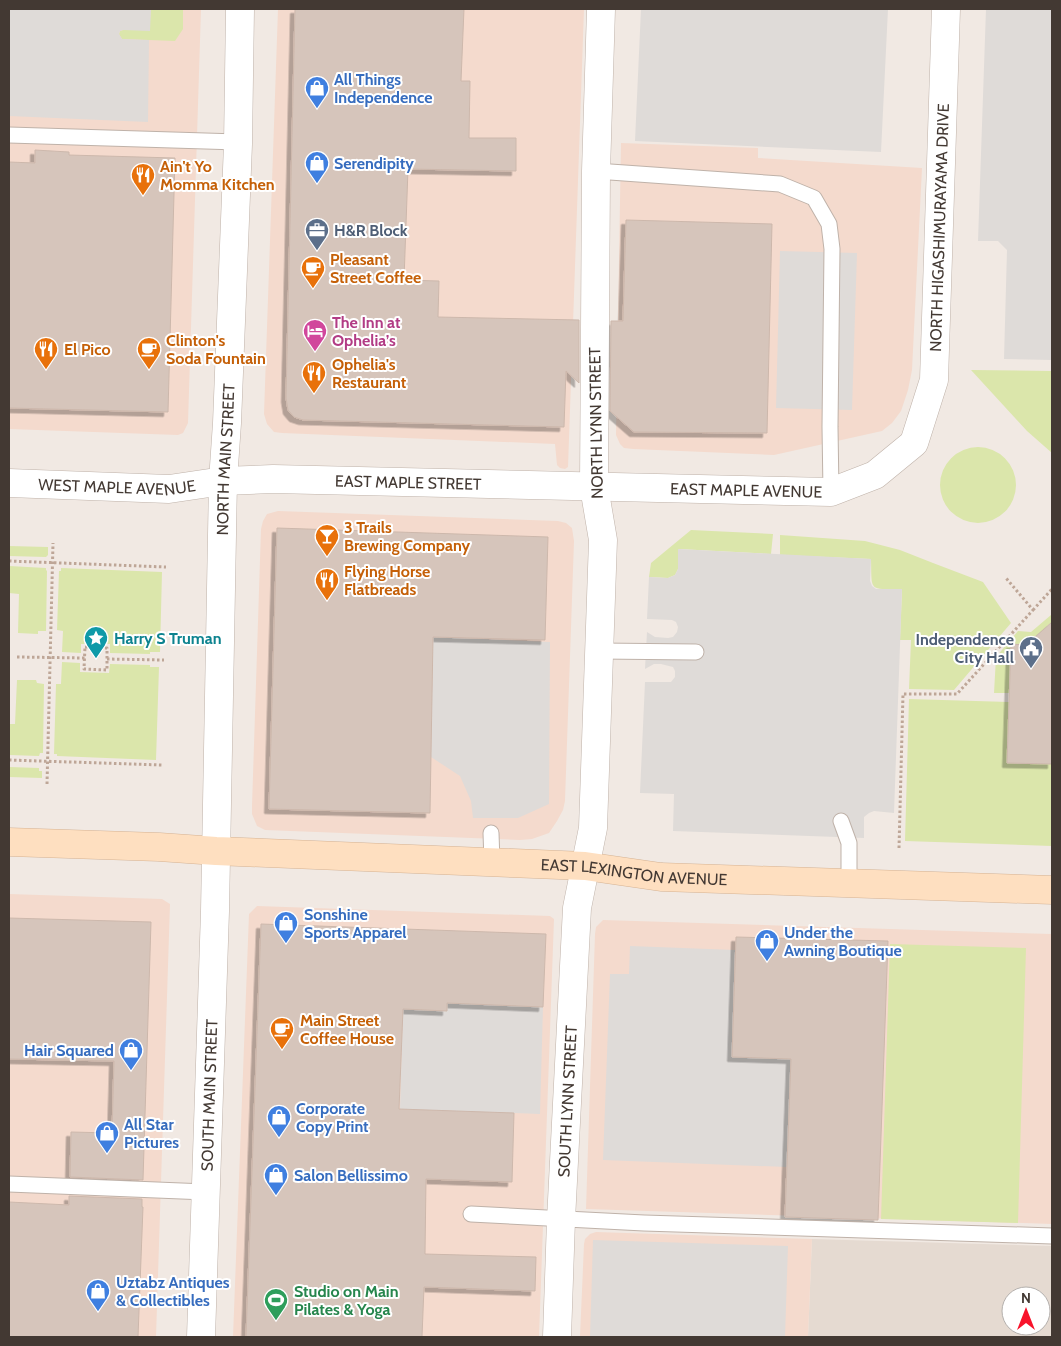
<svg xmlns="http://www.w3.org/2000/svg" width="1061" height="1346" font-family="Cabin,sans-serif">
	<style>
		.residential { fill: #e5dad1; fill-rule: evenodd }
		.commercial { fill: #f4dacd }
		.green { fill: #dbe6ab }
		.parking { fill: #dfdbd8 }
		.building { fill: #d6c5bb; stroke: #cdb8ac; filter: url(#shadow) }
		.lines { fill: none; stroke-linecap: round; stroke-linejoin: round }
		.lane-casing { stroke: #bfb2a9; stroke-width: 17 }
		.street-casing { stroke: #bfb2a9; stroke-width: 29 }
		.secondary-casing { stroke: #d5b394; stroke-width: 29 }
		.path { stroke: #bea697; stroke-width: 3; stroke-dasharray: 2.5 2.5; stroke-linecap: butt }
		.lane { stroke: #fff; stroke-width: 15 }
		.street { stroke: #fff; stroke-width: 28 }
		.secondary { stroke: #fedfc0; stroke-width: 28 }
		.labels { text-anchor: middle; dominant-baseline: central; stroke-width: 4; stroke-linejoin: round; paint-order: stroke }
		.shop-label { font-size: 16px; font-weight: bold; fill: #366cbe; stroke: #fff; text-anchor: start }
		.food-label { font-size: 16px; font-weight: bold; fill: #c56008; stroke: #fff; text-anchor: start }
		.street-label { font-size: 16px; fill: #433933; stroke: #fff }
		.service-label { font-size: 16px; font-weight: bold; fill: #4e5e75; stroke: #fff; text-anchor: start }
		.hotel-label { font-size: 16px; font-weight: bold; fill: #b23c85; stroke: #fff; text-anchor: start }
		.culture-label { font-size: 16px; font-weight: bold; fill: #0d838f; stroke: #fff; text-anchor: start }
		.leisure-label { font-size: 16px; font-weight: bold; fill: #27864d; stroke: #fff; text-anchor: start }
	</style>
	<defs>
		<filter id="shadow"><feDropShadow dx="-4.5" dy="4.5" stdDeviation="0" flood-color="#0004"/></filter>
	</defs>
	<rect width="100%" height="100%" fill="#f1e9e3"/>
	<path class="residential" d="M812,1239l240,7v91h-244zM1011,1296h30v30h-30z"/>
	<path class="commercial" d="M9,9h192l-13,414 -5,10 -5,2 -169,-6z
		M278,9h306l-16,458 -3,2 -5,-1 -3,-3 -2,-21 -273,-11 -8,-1 -7,-8 -3,-10z
		M621,143l137,5v10l164,10 -10,202 -4,20 -7,21 -9,12 -10,8 -108,24 -141,-6 -9,-1 -4,-4 -4,-9z
		M278,511l280,10 8,2 6,5 2,13 -9,260 -2,9 -6,11 -8,12 -17,6 -12,1 -255,-10 -8,-4 -5,-12v-8l9,-277 2,-8 4,-7z
		M9,894l153,5 8,5 -14,433h-147z
		M257,906l293,10 4,3 -15,418h-306l16,-423z
		M603,920l449,14v290l-466,-15 9,-275 1,-7z
		M596,1232l216,7 -4,98h-228l4,-93 1,-5 5,-5z"/>
	<path class="green" d="M151,9h32v20l-8,12 -53,-2 -3,-5 1,-3 3,-1h26z
		M971,370l81,1v82l-25,-22z
		M940 485a38 38 0 1 1 76 0a38 38 0 1 1-76 0Z
		M691,530l82,4 -2,20 -92,-5 -1,20 -3,6 -7,3 -19,-1 2,-14z
		M780,535l85,6 35,9 33,13 50,19 28,41 -57,67 -45,-1 2,-49h-11l2,-51c-34,0 -30,3 -31,-30l-91,-4z
		M9,546l39,1v8l-2,2 -37,-1z
		M9,566l37,2v2l1,1 -1,60h-8v3l-20,-1 1,-39 -10,-1z
		M61,568l101,4 -2,80h-10v2l-40,-1v-9h-29v9l-19,-1 1,-21 -6,-1 2,-59h2z
		M1051,615l1,7 -26,23 -15,-1 -2,49h-15l2,-36 22,-26 13,1z
		M62,662l18,1v9l29,1 1,-9 40,1v2h9l-3,93 -99,-4v-2h-3l2,-70h5z
		M17,680h19l1,3 7,1 -1,69h-3l-1,3 -30,-1v-31h6z
		M909,699l100,3 -2,61 45,1v82l-147,-5z
		M9,767l30,1v3h3v7l-33,-1z
		M890,944l136,4 -8,275 -137,-4z"/>
	<path class="parking" d="M9,9h142l-1,22 -27,-1 -3,1 -1,3 3,5 27,1 -1,82 -139,-6z
		M641,9h247l-7,143 -246,-11z
		M986,9h66v351l-48,-1 3,-109 -9,-9h-20z
		M780,251l77,2 -5,157 -76,-2z
		M678,549l193,10 -1,22 2,5 4,3h26l-8,224 -20,-2 -5,2 -5,4v21l-191,-7 1,-37 -34,-1 5,-111h26l4,-5v-6l-2,-4 -12,-3h-7l-9,5 2,-37 8,5 13,1 5,-1 4,-5 1,-5 -2,-5 -4,-2 -25,-1 2,-42 19,1 7,-3 3,-6z
		M433,637l117,5 -1,162 -31,14h-45l-2,-17 -11,-25 -29,-19z
		M630,946l105,4 -3,107 59,2 -4,108 -184,-7 7,-186h19z
		M447,1003l96,4 -3,107 -140,-5 3,-100 43,2z
		M593,1240l195,6 -3,91h-195z"/>
	<path class="building" d="M295,9h169l-3,72h9l-1,57h47v33l-108,-2 -4,111 35,1 -1,36 141,3v63l-13,-12 -2,56 -261,-7 -9,-3 -6,-7 -2,-12z
		M35,150l34,2v3l106,3 -7,254 -159,-4v-246l26,1z
		M626,220l146,4 -5,209 -133,-1 -24,-21 1,-90h12z
		M277,528l271,9 -3,103 -112,-3 -3,176 -161,-4z
		M1052,622v142l-45,-1 4,-119 15,1z
		M9,918l142,4 -8,258 -73,-3 1,-45 41,1 2,-72 -105,-2z
		M261,924l285,10 -3,73 -96,-4v8l-44,-2 -4,100 115,4 -2,69 -86,-3 -1,75 111,3 -1,34 -111,-4 -2,50h-176z
		M736,937l152,4 -10,279 -93,-3 6,-158 -59,-2z
		M69,1196l73,3v8h1l-5,130h-129v-135l60,3z"/>
	<g class="lines">
		<g class="lane-casing">
			<path id="lane" d="M9,135l229,7
				M596,171l184,13 34,14 15,26 3,25 -2,178 1,65
				M599,651l97,1
				M841,821l8,22v40
				M491,833l1,29
				M9,1184l197,8
				M471,1214l173,9 408,13"/>
		</g>
		<g class="street-casing">
			<g id="street">
				<path id="s1" d="M9,483l160,6 54,-8 50,-2 558,13 44,-17 39,-32 20,-63 12,-371"/>
				<path id="s2" d="M201,1337l14,-426 8,-430 4,-58 11,-279 2,-135"/>
				<path id="s3" d="M557,1337l4,-117 16,-312 16,-80 10,-288 -9,-53 2,-316 5,-162"/>
			</g>
		</g>
		<g class="secondary-casing">
			<g id="secondary">
				<path id="s4" d="M9,842l150,5 57,4 369,15 76,11 391,13"/>
			</g>
		</g>
		<path class="path" d="M9,561l157,6
			M1033,610l19,-21
			M85,647l22,1v22l-23,-1z
			M17,657l68,1
			M107,659l57,1
			M9,760l153,5
			M47,784l6,-241
			M899,848l4,-154h54l76,-84 -27,-32"/>
		<use href="#lane" class="lane"/>
		<use href="#street" class="street"/>
		<use href="#secondary" class="secondary"/>
	</g>
	<defs>
		<g id="shop-pin" transform="scale(1.25)"><path d="M0 17L-7.5 6A9.5 9.5 0 1 1 7.5 6Z" fill="#3f7fe0" stroke="#fff"/><path d="M-5-2.5h2.3a2.7 3.5 0 0 1 5.4 0H5L5.5 6h-11ZM-1.5-2.5h3a1.5 2.3 0 0 0-3 0Z" fill="#fff"/></g>
		<g id="restaurant-pin" transform="scale(1.25)"><path d="M0 17L-7.5 6A9.5 9.5 0 1 1 7.5 6Z" fill="#e8710a" stroke="#fff"/><path d="M-5-6h1v4h1v-4h1v4h1v-4h1v5L-1.5 .5V6h-2V.5L-5-1ZM5-6V6H3V1.5H1.5Q1.5-4 5-6Z" fill="#fff"/></g>
		<g id="office-pin" transform="scale(1.25)"><path d="M0 17L-7.5 6A9.5 9.5 0 1 1 7.5 6Z" fill="#5c6f8a" stroke="#fff"/><path d="M-6-3h4V-5.5h4V-3h4V5H-6ZM-1-4.5V-3h2v-1.5ZM-6 0V1H6V0Z" fill="#fff"/></g>
		<g id="cafe-pin" transform="scale(1.25)"><path d="M0 17L-7.5 6A9.5 9.5 0 1 1 7.5 6Z" fill="#e8710a" stroke="#fff"/><path d="M-5.5-4.5H6V0H3Q3 3.5 0 3.5H-2.5Q-5.5 3.5-5.5 0ZM3-3.2v2h1.7v-2ZM-6 4.5H4V6H-6Z" fill="#fff"/></g>
		<g id="hotel-pin" transform="scale(1.25)"><path d="M0 17L-7.5 6A9.5 9.5 0 1 1 7.5 6Z" fill="#d1479c" stroke="#fff"/><path d="M-6-4.5h1.5V1H6V5H4.5V3h-9V5H-6ZM-4 0a1.8 1.8 0 1 1 3.6 0ZM.5 0V-2.5h3Q6-2.5 6 0Z" fill="#fff"/></g>
		<g id="bar-pin" transform="scale(1.25)"><path d="M0 17L-7.5 6A9.5 9.5 0 1 1 7.5 6Z" fill="#e8710a" stroke="#fff"/><path d="M-6-5H6L.8 .8V4.5H3.5V6h-7V4.5H-.8V.8Z" fill="#fff"/></g>
		<g id="sight-pin" transform="scale(1.25)"><path d="M0 17L-7.5 6A9.5 9.5 0 1 1 7.5 6Z" fill="#0f9aa8" stroke="#fff"/><path d="M0-6L1.8-2.2L6-1.7L2.9 1.2L3.7 5.4L0 3.3L-3.7 5.4L-2.9 1.2L-6-1.7L-1.8-2.2Z" fill="#fff"/></g>
		<g id="civic-pin" transform="scale(1.25)"><path d="M0 17L-7.5 6A9.5 9.5 0 1 1 7.5 6Z" fill="#5c6f8a" stroke="#fff"/><path d="M-.6-6.5H3V-4.5H.6V-3L4-1V1h2V6H-6V1h2V-1L-.6-3ZM-1.2 2.5V6h2.4V2.5Z" fill="#fff"/></g>
		<g id="stadium-pin" transform="scale(1.25)"><path d="M0 17L-7.5 6A9.5 9.5 0 1 1 7.5 6Z" fill="#2e9e5b" stroke="#fff"/><path d="M0-5a6.5 5 0 1 0 0 10a6.5 5 0 1 0 0-10ZM-3.5-1.8h7v3.6h-7Z" fill="#fff"/></g>
	</defs>
	<g fill-rule="evenodd">
		<use href="#shop-pin" x="317" y="88"/>
		<use href="#shop-pin" x="317" y="163"/>
		<use href="#restaurant-pin" x="143" y="175"/>
		<use href="#office-pin" x="317" y="230"/>
		<use href="#cafe-pin" x="313" y="268"/>
		<use href="#hotel-pin" x="315" y="331"/>
		<use href="#restaurant-pin" x="46" y="349"/>
		<use href="#cafe-pin" x="149" y="349"/>
		<use href="#restaurant-pin" x="314" y="373"/>
		<use href="#bar-pin" x="327" y="536"/>
		<use href="#restaurant-pin" x="327" y="580"/>
		<use href="#sight-pin" x="96" y="638"/>
		<use href="#civic-pin" x="1031" y="648"/>
		<use href="#shop-pin" x="286" y="923"/>
		<use href="#shop-pin" x="767" y="941"/>
		<use href="#cafe-pin" x="282" y="1029"/>
		<use href="#shop-pin" x="131" y="1050"/>
		<use href="#shop-pin" x="279" y="1117"/>
		<use href="#shop-pin" x="107" y="1133"/>
		<use href="#shop-pin" x="276" y="1175"/>
		<use href="#shop-pin" x="98" y="1291"/>
		<use href="#stadium-pin" x="276" y="1300"/>
	</g>
	<g class="labels">
		<g class="shop-label">
			<text x="334" y="79">All Things<tspan x="334" dy="18">Independence</tspan></text>
			<text x="334" y="163">Serendipity</text>
			<text x="304" y="914">Sonshine<tspan x="304" dy="18">Sports Apparel</tspan></text>
			<text x="784" y="932">Under the<tspan x="784" dy="18">Awning Boutique</tspan></text>
			<text x="114" y="1050" text-anchor="end">Hair Squared</text>
			<text x="296" y="1108">Corporate<tspan x="296" dy="18">Copy Print</tspan></text>
			<text x="124" y="1124">All Star<tspan x="124" dy="18">Pictures</tspan></text>
			<text x="294" y="1175">Salon Bellissimo</text>
			<text x="116" y="1282">Uztabz Antiques<tspan x="116" dy="18">&amp; Collectibles</tspan></text>
		</g>
		<g class="food-label">
			<text x="160" y="166">Ain't Yo<tspan x="160" dy="18">Momma Kitchen</tspan></text>
			<text x="330" y="259">Pleasant<tspan x="330" dy="18">Street Coffee</tspan></text>
			<text x="166" y="340">Clinton's<tspan x="166" dy="18">Soda Fountain</tspan></text>
			<text x="64" y="349">El Pico</text>
			<text x="332" y="364">Ophelia's<tspan x="332" dy="18">Restaurant</tspan></text>
			<text x="344" y="527">3 Trails<tspan x="344" dy="18">Brewing Company</tspan></text>
			<text x="344" y="571">Flying Horse<tspan x="344" dy="18">Flatbreads</tspan></text>
			<text x="300" y="1020">Main Street<tspan x="300" dy="18">Coffee House</tspan></text>
		</g>
		<g class="street-label">
			<text stroke="none"><textPath href="#s1" startOffset="1139">NORTH HIGASHIMURAYAMA DRIVE</textPath></text>
			<text transform="translate(596 423) rotate(-91)">NORTH LYNN STREET</text>
			<text stroke="none"><textPath href="#s2" startOffset="878">NORTH MAIN STREET</textPath></text>
			<text stroke="none"><textPath href="#s1" startOffset="400">EAST MAPLE STREET</textPath></text>
			<text stroke="none"><textPath href="#s1" startOffset="108">WEST MAPLE AVENUE</textPath></text>
			<text stroke="none"><textPath href="#s1" startOffset="738">EAST MAPLE AVENUE</textPath></text>
			<text stroke="none"><textPath href="#s4" startOffset="626">EAST LEXINGTON AVENUE</textPath></text>
			<text stroke="none"><textPath href="#s2" startOffset="242">SOUTH MAIN STREET</textPath></text>
			<text stroke="none"><textPath href="#s3" startOffset="236">SOUTH LYNN STREET</textPath></text>
		</g>
		<g class="service-label">
			<text x="334" y="230">H&amp;R Block</text>
			<text x="1014" y="639" text-anchor="end">Independence<tspan x="1014" dy="18">City Hall</tspan></text>
		</g>
		<g class="hotel-label">
			<text x="332" y="322">The Inn at<tspan x="332" dy="18">Ophelia’s</tspan></text>
		</g>
		<g class="culture-label">
			<text x="114" y="638">Harry S Truman</text>
		</g>
		<g class="leisure-label">
			<text x="294" y="1291">Studio on Main<tspan x="294" dy="18">Pilates &amp; Yoga</tspan></text>
		</g>
	</g>
	<rect width="1061" height="1346" fill="none" stroke="#433933" stroke-width="20"/>
	<g transform="translate(1026 1311)"><circle r="24" fill="#ffffff" stroke="#b4b0ad"/>
	<path d="M0-4L9 19L0 12L-9 19Z" fill="#f8132b"/>
	<text y="-8" font-size="14" font-weight="bold" text-anchor="middle" fill="#433933">N</text>
	</g>
</svg>
